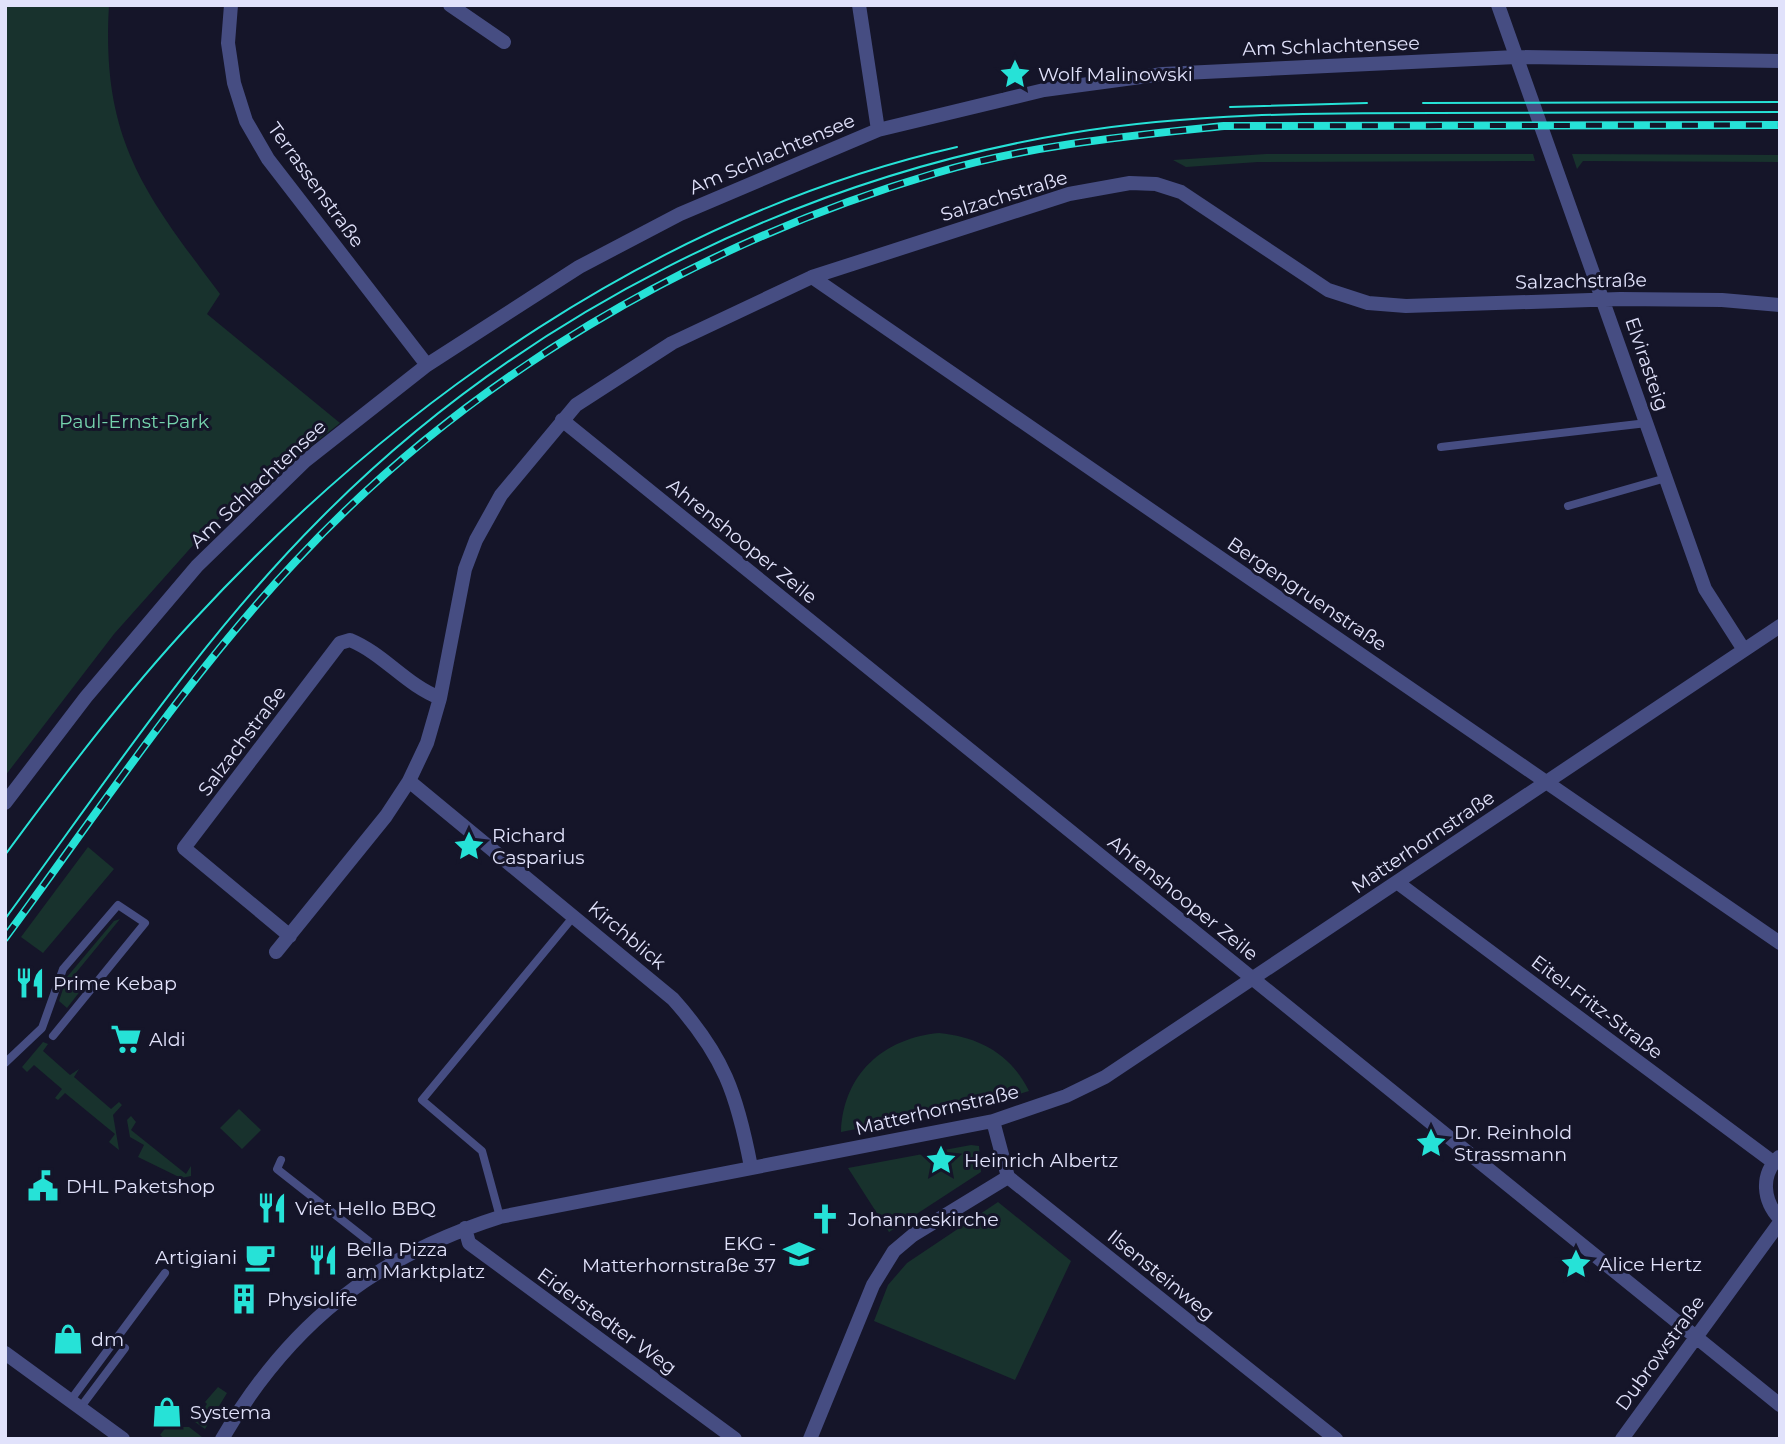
<svg xmlns="http://www.w3.org/2000/svg" width="1785" height="1444" font-family="Montserrat,sans-serif">
	<style>
		.green { fill: #18322d }
		.lines { fill: none; stroke-linecap: round; stroke-linejoin: round }
		.lane { stroke: #464d82; stroke-width: 8 }
		.street { stroke: #464d82; stroke-width: 14 }
		.tram { stroke: #26e2d7; stroke-width: 2 }
		.rail-casing { stroke: #26e2d7; stroke-width: 8 }
		.rail { stroke: #151529; stroke-width: 5; stroke-dasharray: 16; stroke-linecap: butt }
		.labels { text-anchor: middle; dominant-baseline: central; stroke-width: 6; stroke-linejoin: round; paint-order: stroke }
		.street-label { font-size: 19px; fill: #e1e2fb; stroke: #151529 }
		.poi-label { font-size: 19px; fill: #e1e2fb; stroke: #151529; text-anchor: start }
		.park-label { font-size: 19px; fill: #75d3ad; stroke: #151529 }
	</style>
	<rect width="100%" height="100%" fill="#151529"/>
	<path class="green" d="M5,5h104c-8,134 35,188 111,289l-13,20 133,109 -129,102 -97,109 -109,142z
		M1266,154h267l2,7 -277,1 -72,5 -13,-7z
		M1572,154l208,1v7l-197,-1 -6,8z
		M88,847l26,22 -71,84 -22,-16z
		M120,919l-50,61 11,10 -14,18 -8,-7 8,-24 47,-56z
		M939,1033c40,4 72,21 90,58l-40,12 -148,29c2,-58 43,-94 98,-99z
		M43,1042l5,2 -5,7 27,24 9,-6 -5,8 37,32 8,-7 3,3 -9,10 6,35 -10,-8 6,-8 -50,-41 -7,7 -3,-2 7,-9 -28,-24 -7,7 -5,-5z
		M239,1109l22,21 -19,19 -22,-21z
		M131,1116l5,6 -5,8 55,44 5,-8v10l-10,2 -43,-21 6,-12 -14,-8 -3,-17z
		M971,1145l8,1 2,26 -92,60 -41,-64z
		M998,1202l73,59 -56,119 -141,-59 14,-36 19,-22z
		M218,1387l9,6 -22,36 -10,-7 12,-18 -2,-2z
		M166,1427h23l13,10 -37,2 -5,-4z"/>
	<g class="lines">
		<path class="lane" d="M1441,447l206,-24
			M1568,506l98,-28
			M5,1063l37,-35 21,-59 55,-64 27,18 -92,113
			M281,1160l-4,9 117,92
			M500,1217l-18,-66 -60,-51 152,-184
			M70,1401l95,-128
			M80,1408l45,-60"/>
		<path class="street" d="M231,5l-3,38 6,40 12,38 22,38 159,206
			M450,5l54,37
			M859,5l19,125
			M1498,5l207,584 39,61
			M812,277l968,666
			M562,420l1218,985
			M409,781l264,218c51,57 64,95 78,168
			M5,803l81,-106 111,-131 108,-105 122,-96 152,-98 101,-53 198,-84 166,-40 119,-16 353,-17 264,4
			M1398,883l375,279
			M290,936l-106,-88 156,-205 10,-3c34,14 56,45 90,58
			M276,952l110,-136 23,-35 18,-38 13,-45 25,-129 11,-29 25,-45 75,-90 96,-62 140,-66 257,-83 61,-11 26,1 25,8 147,98 40,13 38,3 214,-7 102,1 58,5
			M993,1121l15,56 328,262
			M1779,1157c-19,18 -16,44 1,62
			M465,1228l4,15 266,196
			M5,1353l118,86
			M222,1439c67,-115 152,-182 278,-222l493,-96 73,-25 39,-19 675,-451
			M810,1439l63,-154 21,-34 19,-16 95,-58
			M1622,1439l158,-217"/>
		<path class="tram" d="M1423,103l357,-1
			M1230,107l137,-4
			M5,855c59,-80 119,-160 187,-233 204,-221 468,-407 765,-475
			M5,919c101,-137 196,-281 316,-401 199,-201 472,-339 750,-385 120,-20 243,-20 364,-20 115,-1 230,-1 345,-1"/>
		<g class="rail-casing">
			<path id="rail" d="M5,938c94,-127 182,-261 290,-376 172,-185 400,-318 641,-389 93,-28 192,-37 288,-47l556,-1"/>
		</g>
		<use href="#rail" class="rail"/>
	</g>
	<defs>
		<g id="sight-bare" transform="scale(2.415)"><path d="M0-6L1.8-2.2L6-1.7L2.9 1.2L3.7 5.4L0 3.3L-3.7 5.4L-2.9 1.2L-6-1.7L-1.8-2.2Z" fill="#26e2d7" stroke="#151529" stroke-width="2.5" paint-order="stroke"/></g>
		<g id="restaurant-bare" transform="scale(2.415)"><path d="M-5-6h1v4h1v-4h1v4h1v-4h1v5L-1.5 .5V6h-2V.5L-5-1ZM5-6V6H3V1.5H1.5Q1.5-4 5-6Z" fill="#26e2d7" stroke="#151529" stroke-width="2.5" paint-order="stroke"/></g>
		<g id="supermarket-bare" transform="scale(2.415)"><path d="M-6-5.5h2.5l.6 2H6L4.5 2H-2.5L-4.4-4H-6ZM-1.5 3.2a1.3 1.3 0 1 0 .1 0ZM3 3.2a1.3 1.3 0 1 0 .1 0Z" fill="#26e2d7" stroke="#151529" stroke-width="2.5" paint-order="stroke"/></g>
		<g id="civic-bare" transform="scale(2.415)"><path d="M-.6-6.5H3V-4.5H.6V-3L4-1V1h2V6H-6V1h2V-1L-.6-3ZM-1.2 2.5V6h2.4V2.5Z" fill="#26e2d7" stroke="#151529" stroke-width="2.5" paint-order="stroke"/></g>
		<g id="church-bare" transform="scale(2.415)"><path d="M-1.2-6h2.4v3.5h3.3v2.4h-3.3V6h-2.4V-.1h-3.3v-2.4h3.3Z" fill="#26e2d7" stroke="#151529" stroke-width="2.5" paint-order="stroke"/></g>
		<g id="school-bare" transform="scale(2.415)"><path d="M0-5L7-2L0 1L-7-2ZM-4 1L0 2.5L4 1V4Q0 6-4 4Z" fill="#26e2d7" stroke="#151529" stroke-width="2.5" paint-order="stroke"/></g>
		<g id="cafe-bare" transform="scale(2.415)"><path d="M-5.5-4.5H6V0H3Q3 3.5 0 3.5H-2.5Q-5.5 3.5-5.5 0ZM3-3.2v2h1.7v-2ZM-6 4.5H4V6H-6Z" fill="#26e2d7" stroke="#151529" stroke-width="2.5" paint-order="stroke"/></g>
		<g id="building-bare" transform="scale(2.415)"><path d="M-4-6H4V6H1V3H-1V6H-4ZM-2.5-4.3h1.7v1.8h-1.7ZM.8-4.3h1.7v1.8H.8ZM-2.5-1h1.7V.8h-1.7ZM.8-1h1.7V.8H.8Z" fill="#26e2d7" stroke="#151529" stroke-width="2.5" paint-order="stroke"/></g>
		<g id="shop-bare" transform="scale(2.415)"><path d="M-5-2.5h2.3a2.7 3.5 0 0 1 5.4 0H5L5.5 6h-11ZM-1.5-2.5h3a1.5 2.3 0 0 0-3 0Z" fill="#26e2d7" stroke="#151529" stroke-width="2.5" paint-order="stroke"/></g>
	</defs>
	<g fill-rule="evenodd">
		<use href="#sight-bare" x="1015" y="74"/>
		<use href="#sight-bare" x="469" y="846"/>
		<use href="#restaurant-bare" x="30" y="983"/>
		<use href="#supermarket-bare" x="126" y="1039"/>
		<use href="#sight-bare" x="1431" y="1143"/>
		<use href="#sight-bare" x="941" y="1160"/>
		<use href="#civic-bare" x="43" y="1186"/>
		<use href="#restaurant-bare" x="272" y="1208"/>
		<use href="#church-bare" x="825" y="1219"/>
		<use href="#school-bare" x="799" y="1254"/>
		<use href="#cafe-bare" x="260" y="1257"/>
		<use href="#restaurant-bare" x="323" y="1260"/>
		<use href="#sight-bare" x="1576" y="1264"/>
		<use href="#building-bare" x="244" y="1299"/>
		<use href="#shop-bare" x="68" y="1339"/>
		<use href="#shop-bare" x="167" y="1412"/>
	</g>
	<g class="labels">
		<g class="street-label">
			<text transform="translate(1331 46) rotate(-2)">Am Schlachtensee</text>
			<text transform="translate(772 154) rotate(-23)">Am Schlachtensee</text>
			<text transform="translate(316 185) rotate(54)">Terrassenstraße</text>
			<text transform="translate(1004 196) rotate(-17)">Salzachstraße</text>
			<text transform="translate(1581 281) rotate(-1)">Salzachstraße</text>
			<text transform="translate(1647 364) rotate(71)">Elvirasteig</text>
			<text transform="translate(258 484) rotate(-43)">Am Schlachtensee</text>
			<text transform="translate(742 541) rotate(39)">Ahrenshooper Zeile</text>
			<text transform="translate(1307 594) rotate(34)">Bergengruenstraße</text>
			<text transform="translate(242 741) rotate(-53)">Salzachstraße</text>
			<text transform="translate(1423 842) rotate(-34)">Matterhornstraße</text>
			<text transform="translate(1183 898) rotate(39)">Ahrenshooper Zeile</text>
			<text transform="translate(627 935) rotate(40)">Kirchblick</text>
			<text transform="translate(1597 1007) rotate(37)">Eitel-Fritz-Straße</text>
			<text transform="translate(937 1110) rotate(-13)">Matterhornstraße</text>
			<text transform="translate(1161 1275) rotate(39)">Ilsensteinweg</text>
			<text transform="translate(607 1321) rotate(36)">Eiderstedter Weg</text>
			<text transform="translate(1660 1353) rotate(-54)">Dubrowstraße</text>
		</g>
		<g class="poi-label">
			<text x="1038" y="74">Wolf Malinowski</text>
			<text x="492" y="835">Richard<tspan x="492" dy="22">Casparius</tspan></text>
			<text x="53" y="983">Prime Kebap</text>
			<text x="149" y="1039">Aldi</text>
			<text x="1454" y="1132">Dr. Reinhold<tspan x="1454" dy="22">Strassmann</tspan></text>
			<text x="964" y="1160">Heinrich Albertz</text>
			<text x="66" y="1186">DHL Paketshop</text>
			<text x="295" y="1208">Viet Hello BBQ</text>
			<text x="848" y="1219">Johanneskirche</text>
			<text x="776" y="1243" text-anchor="end">EKG -<tspan x="776" dy="22">Matterhornstraße 37</tspan></text>
			<text x="346" y="1249">Bella Pizza<tspan x="346" dy="22">am Marktplatz</tspan></text>
			<text x="237" y="1257" text-anchor="end">Artigiani</text>
			<text x="1599" y="1264">Alice Hertz</text>
			<text x="267" y="1299">Physiolife</text>
			<text x="91" y="1339">dm</text>
			<text x="190" y="1412">Systema</text>
		</g>
		<g class="park-label">
			<text x="134" y="421">Paul-Ernst-Park</text>
		</g>
	</g>
	<rect width="1785" height="1444" fill="none" stroke="#e1e2fb" stroke-width="14"/>
</svg>
